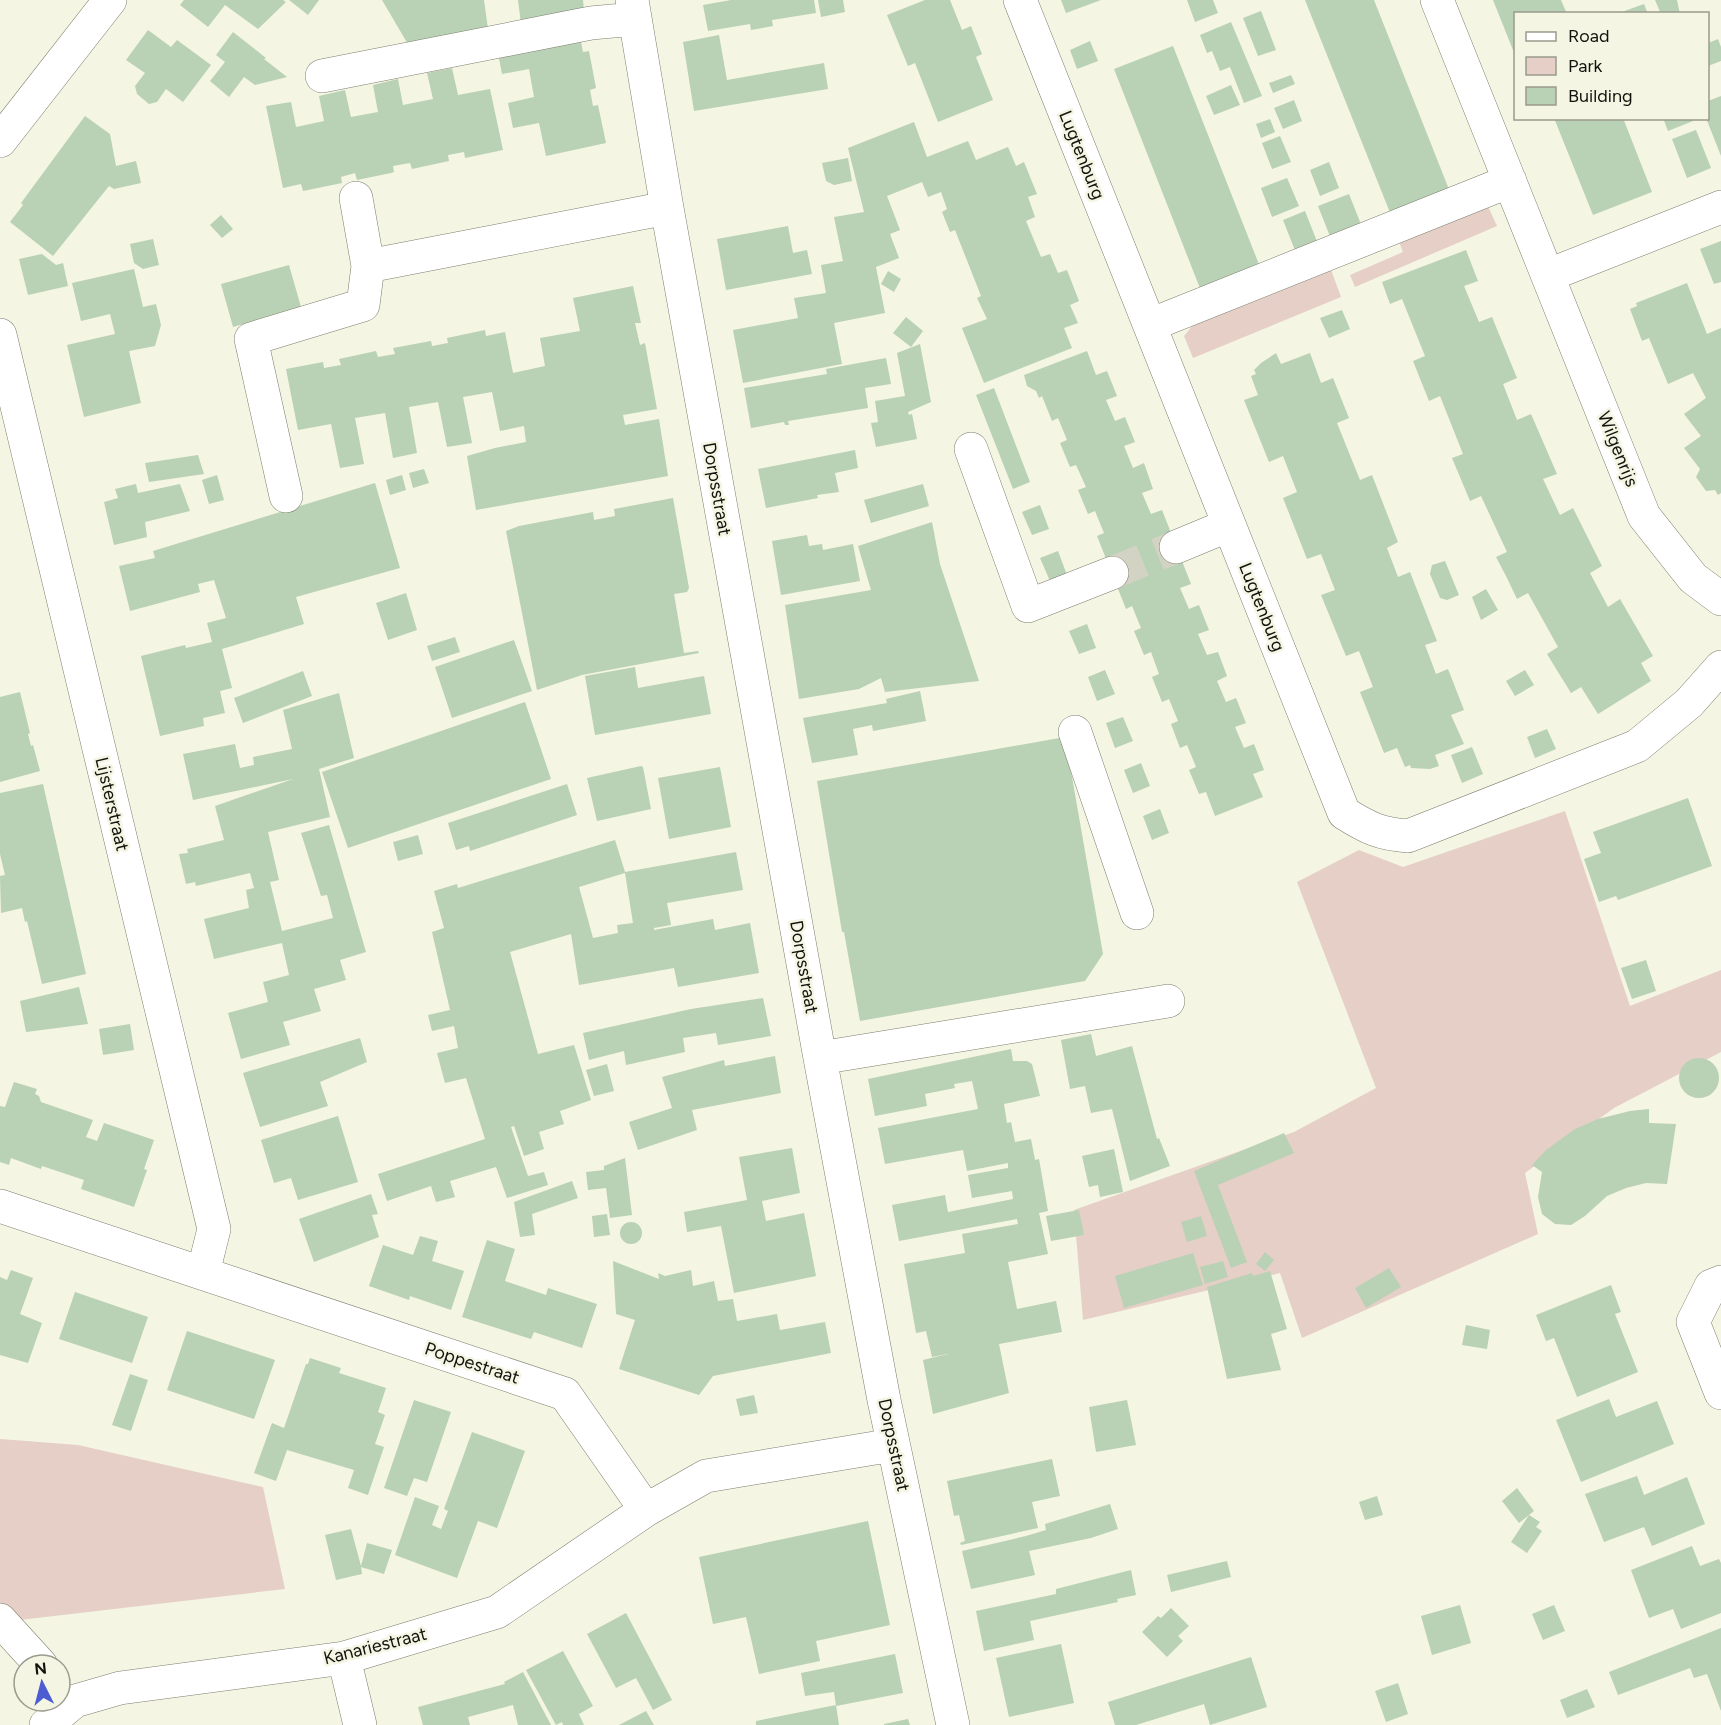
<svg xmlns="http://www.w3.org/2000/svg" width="1721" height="1725" font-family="Figtree,sans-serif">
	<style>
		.green { fill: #e6cfc7 }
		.building { fill: #b9d1b5; fill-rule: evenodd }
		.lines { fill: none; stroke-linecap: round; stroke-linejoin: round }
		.minor-tunnel { stroke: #d2d3c3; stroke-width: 33; stroke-dasharray: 33 16; stroke-linecap: butt }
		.minor-casing { stroke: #7e7e6e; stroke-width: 34 }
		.minor { stroke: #fff; stroke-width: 33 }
		.labels { text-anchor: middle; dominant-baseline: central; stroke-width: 5; stroke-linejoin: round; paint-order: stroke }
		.street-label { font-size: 18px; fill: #13130d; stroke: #f4f5e3 }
	</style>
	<rect width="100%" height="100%" fill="#f4f5e3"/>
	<path class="green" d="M1486,202l11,24 -142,61 -5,-12 53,-23 -5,-13z
		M1330,267l11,30 -148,61 -9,-22 12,-15z
		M1565,811l65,195 91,-36v82l-107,56 -89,65 13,61 -236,104 -22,-65 -197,47 -9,-110 220,-78 82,-44 -79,-206 62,-32 44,17z
		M0,1439l78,6 185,42 22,102 -274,32 -11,-18z"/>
	<path class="building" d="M184,0h99l3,2 -28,27 -33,-24 -17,22 -28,-22z
		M289,0h30l-11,15z
		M382,0h102l4,29 -79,17z
		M518,0h65l1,11 -63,13z
		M731,0h83l2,13 -44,7 1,6 -22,4 -1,-6 -42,7 -5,-26z
		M818,0h25l2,12 -24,5z
		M925,0h25l12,30 9,-4 11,28 -6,3 17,43 -55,22 -23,-59 -7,3 -21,-51z
		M1061,0h40l-35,13z
		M1187,0h26l5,13 -23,9z
		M1305,0h69l78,197 -59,23z
		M1493,0h68l6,14h-52v41z
		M1655,0h22l3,14 -20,-2z
		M1644,4l4,10h-29v-1z
		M1261,11l15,39 -18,6 -15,-38z
		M1231,22l31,74 -18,7 -14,-36 -10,4 -8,-20 -5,2 -7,-18z
		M148,30l23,17 6,-7 34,25 -28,37 -17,-13 -9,13 -8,2 -12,-10 -2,-8 10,-13 -19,-13z
		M233,32l33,26 -2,1 23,18 -32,8 -11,-8 -15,20 -19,-16 15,-19 -9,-7z
		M579,32l4,20 6,-1 7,37 -6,2 3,16 5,-1 8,38 -60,13 -7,-33 -26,5 -5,-25 26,-6 -5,-28 -27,5 -5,-26z
		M719,35l8,45 97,-17 4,26 -134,22 -11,-69z
		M1718,39l3,8v14l-13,5v-23z
		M1090,41l8,20 -21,8 -7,-19z
		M1173,46l89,226 -59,24 -89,-227z
		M452,68l6,27 32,-6 13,61 -38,8 -1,-6 -16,3 1,6 -37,8 -2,-6 -17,3 1,6 -3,1 -34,7 -2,-7 -14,4 1,6 -39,8 -2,-7 -18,4 -17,-82 25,-4 5,25 28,-6 -5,-25 26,-6 6,27 27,-5 -5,-27 25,-6 5,26 30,-6 -6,-26z
		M1291,75l4,9 -22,9 -4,-10z
		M1231,85l9,20 -26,10 -8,-19z
		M1721,96v60l-15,-38h2v-17z
		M1294,100l8,21 -19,8 -9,-21z
		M85,116l25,18 6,32 20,-5 5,22 -27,6 -5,-3 -56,70 -43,-34 13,-17 -2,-2z
		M1554,118h69l29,74 -59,23z
		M1663,118h29l1,3 -25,10z
		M1270,119l5,13 -14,6 -5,-14z
		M914,122l13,35 41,-16 8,19 32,-13 8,19 8,-4 13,32 -9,3 7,20 -9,4 15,36 9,-3 8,19 9,-3 12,31 -9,4 8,18 -14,5 8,20 -88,35 -22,-55 25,-9 -10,-21 4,-2 -26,-66 -5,2 -8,-20 5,-3 -6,-17 -13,5 -6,-15 -35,14 13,34 -10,4 9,24 -23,9 9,46 -51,10 8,41 -99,19 -10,-53 65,-12 -4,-20 32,-5 -5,-28 22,-4 -9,-44 30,-5 -16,-64z
		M1696,130l15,38 -24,10 -15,-39z
		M1280,136l11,26 -19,7 -10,-26z
		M848,158l4,23 -18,4 -8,-4 -4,-18z
		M1329,162l10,26 -19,8 -10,-26z
		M1287,178l12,28 -27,11 -11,-29z
		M1349,194l15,38 -31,12 -15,-38z
		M1305,211l15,38 -22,9 -15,-38z
		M221,215l12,14 -11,9 -12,-13z
		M788,226l5,27 14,-3 5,24 -86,16 -9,-51z
		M153,239l6,26 -16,4 -9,-6 -4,-19z
		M1721,241v41l-7,2 -14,-35z
		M1466,250l12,31 -14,5 15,36 13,-5 25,61 -14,6 14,36 14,-6 26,60 -14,5 17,36 13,-7 29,58 -12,7 18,34 12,-8 33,57 -12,7 10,18 -53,33 -17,-27 -10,6 -24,-39 11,-7 -30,-54 -11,6 -10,-21 -11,-21 11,-5 -26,-56 -11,5 -18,-43 11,-4 -23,-58 -11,5 -16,-40 12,-5 -23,-57 -12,5 -8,-22z
		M42,254l14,11 7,-2 5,23 -40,9 -9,-36z
		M289,265l12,42 -68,20 -12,-43z
		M134,269l9,38 13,-3 5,21 -6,21 -26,5 12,52 -57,14 -17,-72 48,-11 -5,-20 -29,7 -9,-38z
		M888,271l13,8 -7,13 -13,-8z
		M1687,283l20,51 14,-6v165l-3,2 -3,-5 -9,1 -10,-14 4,-8 -16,-21 17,-12 -17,-22 22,-16 -13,-25 -25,11 -19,-46 -7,3 -12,-32 7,-3 -1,-3z
		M633,286l8,37h-6l5,22 5,-2 12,66 -34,6 2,10 34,-6 9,57 -192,34 -9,-54 28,-8 31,-6 -2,-16 -24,5 -8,-39 -29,5 9,46 -25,4 -9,-45 -29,5 8,46 -24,5 -8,-45 -30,5 9,46 -24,4 -9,-44 -33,6 -12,-61 37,-7 1,6 17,-3 -2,-6 37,-8 2,6 17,-3 -2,-6 38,-7 1,5 16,-3 -1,-5 38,-8 1,6 19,-4 8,41 32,-7 -5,-28 40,-7 -7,-33z
		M1342,310l8,19 -21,9 -9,-20z
		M906,317l17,14 -12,16 -18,-14z
		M920,344l11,58 -23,10 1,3 3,-1 5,25 -41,8 -5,-24 7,-1 -3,-21 30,-5 -8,-43z
		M1087,351l9,24 11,-4 10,25 -11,4 9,21 10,-4 10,25 -11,4 9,22 11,-5 9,26 -11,4 9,21 11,-4 29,74 -11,4 9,21 10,-4 10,25 -11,4 9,21 11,-3 9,24 -10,5 9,21 10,-4 10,25 -11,4 9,21 10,-4 10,26 -11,4 10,23 -48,19 -9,-24 -7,2 -10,-24 7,-3 -9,-22 -7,3 -9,-24 7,-3 -9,-22 -7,3 -10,-25 7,-3 -8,-22 -7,3 -10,-24 7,-3 -9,-22 -6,3 -29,-73 7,-3 -9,-22 -7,3 -10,-24 8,-3 -10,-22 -6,2 -10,-24 7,-3 -9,-22 -6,3 -10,-25 -3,2 -3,-7 -9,-5 -3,-11z
		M1276,353l5,11 29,-11 11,30 12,-5 16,40 -12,5 23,57 12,-5 26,67 -11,6 11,29 12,-5 27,69 -12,4 11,29 12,-5 16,41 -13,5 13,29 -29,11 4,11 -9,3 -19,-1 -1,-3 -5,2 -8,-19 -13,5 -24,-61 13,-5 -14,-36 -13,5 -25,-61 14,-5 -14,-36 -14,5 -24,-61 14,-6 -14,-36 -14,6 -25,-62 14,-5 -7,-19 5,-2 -2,-4 7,-7z
		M886,358l5,26 -26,4 3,20 -80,13 1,4h-4l-1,-3 -33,6 -7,-40 83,-14 -1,-5z
		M994,388l36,94 -17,7 -37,-94z
		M855,450l3,18 -23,5 4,19 -22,3 1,3 -52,10 -8,-39z
		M198,455l6,19 -55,8 -4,-19z
		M424,469l5,14 -16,5 -4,-15z
		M217,475l7,25 -15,4 -7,-24z
		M402,475l4,15 -16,5 -4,-15z
		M375,483l25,85 -104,29 8,27 -82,25 10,39 -12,3 5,22 -22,5 1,8 -44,10 -19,-80 44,-11 1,3 26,-6 -5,-19 19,-5 -12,-38 -16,4 2,8 -70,19 -11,-45 36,-8 -2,-7z
		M136,484l2,9 42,-9 10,27 -45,11 2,15 -33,8 -10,-43 14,-4 -3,-9z
		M923,484l6,22 -58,17 -7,-23z
		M673,498l16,90 -2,4 -13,2 10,59 14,-2 1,2 -117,22 -45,15 -31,-159 13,-5 74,-14 1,8 21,-4 -1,-7z
		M1040,505l9,24 -17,6 -10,-23z
		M932,522l8,42 39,117 -94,11 -4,-14 -22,11 -60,10 -14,-94 86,-15 -13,-44z
		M807,535l2,11 13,-2 1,6 30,-6 7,37 -79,14 -9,-54z
		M1058,551l9,24 -17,6 -10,-23z
		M1445,561l14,34 -12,5 -7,-2 -10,-24 2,-9z
		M1486,589l12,21 -17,10 -9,-23z
		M406,593l11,37 -29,10 -12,-37z
		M1087,624l9,24 -17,6 -10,-23z
		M455,637l5,15 -28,9 -5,-15z
		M514,640l18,51 -80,27 -17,-51z
		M635,667l3,21 66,-12 7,38 -116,21 -10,-59z
		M1105,670l10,24 -18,7 -9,-24z
		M1525,670l9,15 -19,11 -9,-15z
		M303,671l9,25 -69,27 -9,-25z
		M920,691l6,30 -53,10 -1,-6 -19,4 5,26 -46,8 -9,-45 84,-15 -1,-4z
		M20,692l10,41 -2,1 3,12 2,-1 7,26 -40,11v-85z
		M339,693l15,65 -35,11 11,48 -62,15 11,48 -9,2 12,49 51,-13 -6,-23 -6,1 -20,-63 28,-8 37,127 -26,8 6,20 -32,9 7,22 -38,11 7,23 -49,14 -13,-46 40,-11 -5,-20 26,-7 -7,-32 -68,16 -10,-40 45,-11 -3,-18 8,-2 -4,-15 -54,13 -1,-4 -9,2 -7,-30 9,-1 -1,-4 37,-9 -9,-34 78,-27 -100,21 -10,-46 52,-10 5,24 14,-3 -1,-8 39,-8 -9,-39z
		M525,702l26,77 -203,69 -26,-76z
		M1123,717l10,24 -18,7 -9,-25z
		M1547,729l9,20 -21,9 -8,-21z
		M1065,737l38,217 -18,27 -225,40 -16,-89h-2l-25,-151z
		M1472,747l11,27 -21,9 -11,-28z
		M1141,763l9,23 -17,7 -9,-23z
		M641,766l2,1 8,42 -54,12 -10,-43z
		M720,767l11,60 -62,12 -11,-61z
		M43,784l43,190 -44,10 -15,-63 -2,1 -3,-14 -21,5 -1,-37 5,-1 -5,-21v-61z
		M567,784l10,31 -107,36 -1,-5 -13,4 -8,-27z
		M1688,798l24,68 -94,34 -2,-4 -17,6 -15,-43 17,-6 -8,-21z
		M1160,809l9,24 -17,7 -9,-24z
		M418,835l5,19 -25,7 -5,-19z
		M615,840l10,32 111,-20 7,38 -76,13 4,22 -17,3v2l59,-11 2,11 35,-7 9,50 -81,14 -4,-19 -95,17 -8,-51 -61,18 28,102 36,-9 17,55 -31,11 4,13 -25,8 5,17 -20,7 -10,-30 -3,1 17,49 16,-4 4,13 -41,13 -11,-31 -46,14 5,16 -19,5 -5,-16 -44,15 -9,-27 107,-35 -19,-61 -21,5 -8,-30 21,-5 -4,-22 -22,5 -4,-16 22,-5 -18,-78 12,-4 -10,-37 23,-7 1,4zM625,873l8,50 -16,2 1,8 -25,5 -14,-51z
		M1646,960l10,31 -24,8 -11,-31z
		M79,987l9,37 -62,8 -6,-31z
		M763,998l8,38 -53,9 -2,-12 -33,5 2,14 -59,13 -2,-14 -35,9 -6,-27 108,-24z
		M130,1024l4,26 -31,5 -4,-26z
		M1091,1034l5,22 36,-10 25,93 2,-1 11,28 -40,15 -18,-72 -21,4 -6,-27 -15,3 -9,-49z
		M360,1038l7,24 -47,20 8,24 -68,21 -17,-54z
		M1011,1049l2,12h14l5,3 8,32 -36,8 3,19 4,-1 4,20 16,-3 4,21 4,-1 9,52 -9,2 9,41 -40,8 9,47 39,-8 6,31 -63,12 10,49 -76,21 -10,-54 29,-7 -20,4 -6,-26 -10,2 -12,-69 61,-11 -3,-19 56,-10 -1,-5 -118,22 -7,-36 53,-10 3,17 65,-13 -1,-8 -40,7 -4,-23 40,-7v-5l-41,8 -4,-21 -78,14 -7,-36 100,-19 -6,-28 -18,3 1,4 -30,6 2,12 -52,10 -7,-37z
		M775,1056l6,37 -89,17 5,20 -59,20 -9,-28 43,-14 -10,-31 62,-17 1,6z
		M1679 1078a20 20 0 1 1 40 0a20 20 0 1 1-40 0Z
		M607,1064l7,27 -20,5 -8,-26z
		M14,1082l23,7 -2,5 4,2 2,6 52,18 -7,17 11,4 7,-18 50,17 -10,29 3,1 -13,37 -53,-18 3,-9 -42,-14 -1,3 -30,-11 -2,7 -9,-3v-56l5,1z
		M1649,1109v14l27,1 -9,60 -21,-1 -20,5 -19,8 -22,20 -14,9 -16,-1 -13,-10 -4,-17 4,-25 -10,-7 14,-15 29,-21 23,-10 32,-8z
		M338,1116l20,66 -60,18 -7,-22 -17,5 -13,-43z
		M1284,1133l10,20 -76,32 29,77 -16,6 -37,-97z
		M792,1148l8,45 -38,8 4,20 38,-8 12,63 -82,17 -13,-67 -34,6 -3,-20 63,-12 -8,-43z
		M1114,1149l9,43 -23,5 -2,-12 -9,2 -7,-31z
		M625,1158l7,57 -22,3 -4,-30 -18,2 -2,-18 18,-2v-4z
		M572,1181l6,17 -46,16 3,21 -15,2 -6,-35z
		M371,1194l7,20 -6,1 7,22 -65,25 -15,-43z
		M1079,1210l5,25 -33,6 -5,-25z
		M607,1214l3,21 -16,2 -2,-21z
		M1201,1216l6,20 -20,6 -6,-20z
		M620 1233a11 11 0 1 1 22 0a11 11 0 1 1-22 0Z
		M420,1236l18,5 -6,20 32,10 -13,39 -41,-14 -1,4 -40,-14 14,-41 30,10z
		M487,1240l28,9 -10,32 41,14 2,-7 49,16 -15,44 -48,-16 -3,7 -69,-22z
		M1265,1252l9,8 -9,11 -9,-7z
		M1193,1253l10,32 -79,23 -9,-32z
		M613,1261l46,18 -1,-6 7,3 26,-6 2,16 21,-5 4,20 15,-2 4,22 40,-7 3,16 45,-8 6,31 -118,23 -14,19 -80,-26 16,-49 -19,-6z
		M1223,1261l5,16 -23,7 -5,-17z
		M1389,1268l12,19 -35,21 -11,-20z
		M11,1270l22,8 -13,36 22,9 -14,40 -28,-8v-78l7,3z
		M1270,1271l17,58 -16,5 10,36 -54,9 -20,-92 45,-14 1,3z
		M1611,1285l10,27 -6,2 23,58 -61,25 -23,-59 -8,3 -10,-26z
		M75,1292l73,25 -16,46 -73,-24z
		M1466,1325l24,5 -3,19 -25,-4z
		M187,1331l88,29 -21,59 -87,-29z
		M310,1358l31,10 -2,5 47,15 -8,24 7,3 -10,29 9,3 -16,48 -20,-7 6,-18 -67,-20 -11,31 -22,-8 18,-50 12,5 22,-64h2z
		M130,1374l18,6 -17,51 -19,-6z
		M754,1395l4,18 -18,3 -4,-17z
		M1609,1399l7,18 41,-16 17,43 -93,38 -25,-62z
		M414,1400l37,12 -24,70 -13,-4 -7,18 -23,-8z
		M1127,1400l9,45 -40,7 -7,-45z
		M472,1432l53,19 -28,77 -19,-7 -21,57 -62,-23 20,-58 24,9 -7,19 9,4 7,-18 -4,-2z
		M1052,1459l8,37 -28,6 6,26 -77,17 -1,-2 5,-2 -6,-26 -5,1 -7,-35z
		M1637,1476l7,19 43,-18 18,47 -53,22 -8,-19 -40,15 -19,-48z
		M1517,1488l17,23 -15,12 -17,-22z
		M1377,1496l6,19 -18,5 -6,-18z
		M1110,1504l8,25 -27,9 -62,13 6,24 -64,14 -9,-38 64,-15 20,-6 -1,-6z
		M1529,1515l11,7 -4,5 6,4 -15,22 -16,-11z
		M868,1521l22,104 -74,16 4,20 -61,13 -13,-57 -33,7 -14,-67z
		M351,1529l10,37 6,-23 25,7 -8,24 -23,-7 1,7 -26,6 -11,-45z
		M1692,1546l8,20 19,-7 2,4v50l-40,16 -8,-20 -24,9 -18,-48z
		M1227,1561l4,16 -60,15 -4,-17z
		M1131,1570l5,25 -19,4 1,3 -88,19 4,19 -50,11 -8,-40 80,-17v-5z
		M1460,1605l11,38 -39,12 -11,-39z
		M1554,1605l11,26 -22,9 -11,-26z
		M1171,1608l18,18 -11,10 5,5 -16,16 -25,-25 16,-16 3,2z
		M626,1613l46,87 -19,10 -17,-32 -20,10 -29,-54z
		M1721,1628v83l-14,-37 -13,4 -4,-10 -72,27 -9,-23z
		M1061,1644l13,59 -65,14 -13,-59z
		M563,1651l30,55 -14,8 5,11h-21l-1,-3 -6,3 -30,-55z
		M895,1654l8,39 -67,13 -2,-14 -29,4 -4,-23z
		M1251,1657l16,50 -57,18 -6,-21 -68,21h-21l-7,-23z
		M523,1672l28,53h-33l-5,-20 -45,12 2,8h-47l-5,-18 87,-23 -1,-2z
		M1398,1683l10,31 -22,8 -11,-31z
		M1587,1689l8,18 -28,11 -7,-18z
		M836,1705l3,20h-83v-4z
		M646,1711l8,14h-35z
		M908,1719l2,6h-26v-1z"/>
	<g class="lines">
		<path class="minor-tunnel" d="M1112,573l64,-26"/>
		<g class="minor-casing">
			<path id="minor" d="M632,0l35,208 153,850 64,342 69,325
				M1020,0l324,813c24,15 36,21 64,23l229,-90 52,-43 32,-36
				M1437,0l207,516 49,62 28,21
				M322,76l269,-53 43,-4
				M0,141l110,-141
				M356,198l12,68
				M1549,275l172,-68
				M1150,325l360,-144
				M0,335l214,894 -11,44
				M971,449l57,157 84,-33
				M286,496l-35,-157 112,-34 5,-39 299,-58
				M1176,547l53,-22
				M1075,732l62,181
				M820,1058l348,-57
				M0,1206l565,188 81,116 60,-34 187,-31
				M1721,1282l-10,4 -18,36 28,71
				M0,1620l41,45
				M344,1658l16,67
				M46,1725l29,-24 45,-13 224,-30 153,-46 149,-102"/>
		</g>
		<use href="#minor" class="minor"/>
	</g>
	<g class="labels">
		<g class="street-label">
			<text transform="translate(1082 155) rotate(68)">Lugtenburg</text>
			<text transform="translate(1618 449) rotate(68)">Wilgenrijs</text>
			<text transform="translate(717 489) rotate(80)">Dorpsstraat</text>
			<text transform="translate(1262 607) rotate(68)">Lugtenburg</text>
			<text transform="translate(112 804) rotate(77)">Lijsterstraat</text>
			<text transform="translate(804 967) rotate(80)">Dorpsstraat</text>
			<text transform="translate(472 1363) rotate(18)">Poppestraat</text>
			<text transform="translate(894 1445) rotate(78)">Dorpsstraat</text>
			<text transform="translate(375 1646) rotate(-14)">Kanariestraat</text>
		</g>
	</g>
	<rect x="1514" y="12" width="195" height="108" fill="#f4f5e3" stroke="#9a9b8d" stroke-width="1.5"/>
	<rect x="1526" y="32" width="30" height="9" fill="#ffffff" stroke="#9a9b8d" stroke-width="1.5"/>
	<text x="1568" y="42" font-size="18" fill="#13130d">Road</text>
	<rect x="1526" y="57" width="30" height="18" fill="#e6cfc7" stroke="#9a9b8d" stroke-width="1.5"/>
	<text x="1568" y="72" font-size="18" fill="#13130d">Park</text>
	<rect x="1526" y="87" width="30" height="18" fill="#b9d1b5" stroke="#9a9b8d" stroke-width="1.5"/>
	<text x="1568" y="102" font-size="18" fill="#13130d">Building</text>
	<g transform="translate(42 1683) rotate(354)"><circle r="28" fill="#f4f5e3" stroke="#9a9b8d" stroke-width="1.5"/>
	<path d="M0-4.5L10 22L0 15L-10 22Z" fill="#4c5dd2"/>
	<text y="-9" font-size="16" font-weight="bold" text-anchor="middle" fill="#13130d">N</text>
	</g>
</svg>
